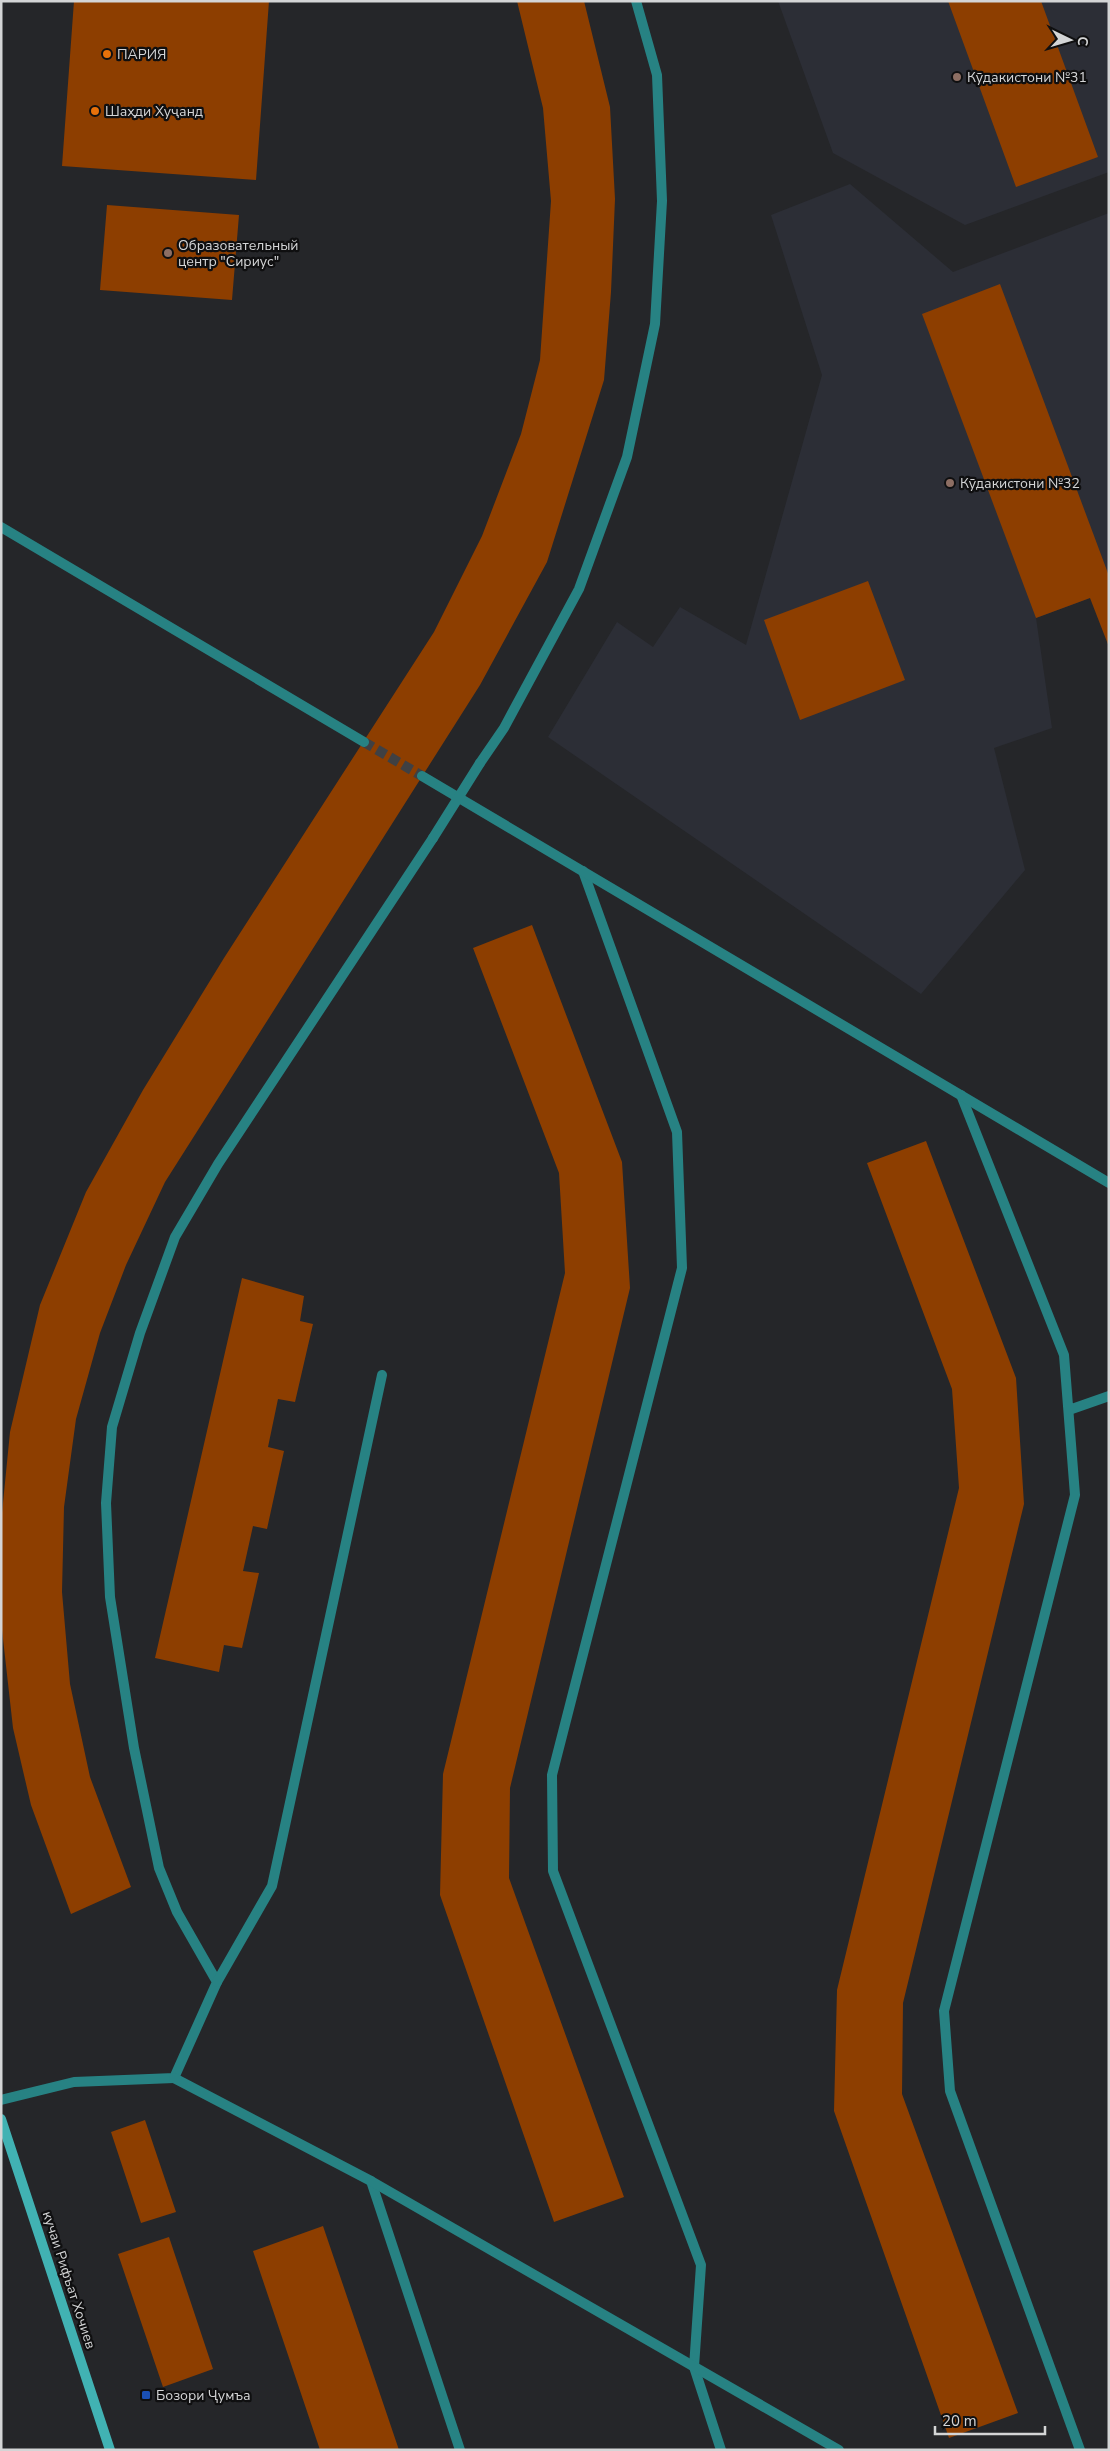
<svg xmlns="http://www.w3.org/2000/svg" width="1110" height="2451" font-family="'Nunito Sans',sans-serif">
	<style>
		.built { fill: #2c2e36 }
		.building { fill: #8d3e00 }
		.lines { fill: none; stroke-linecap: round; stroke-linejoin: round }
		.street-tunnel { stroke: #3f4043; stroke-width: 10; stroke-dasharray: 10 5; stroke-linecap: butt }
		.lane { stroke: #278283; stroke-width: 10 }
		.street { stroke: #278283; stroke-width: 10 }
		.secondary { stroke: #41b2b3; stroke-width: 10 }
		.lane-bridge { stroke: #278283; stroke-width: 10 }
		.food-dot { fill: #e8710a; stroke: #0f0f10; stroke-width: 2 }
		.education-dot { fill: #8d6e63; stroke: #0f0f10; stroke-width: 2 }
		.transit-dot { fill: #1a4fb4; stroke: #0f0f10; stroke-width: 2 }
		.labels { text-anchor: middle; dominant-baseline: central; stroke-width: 4.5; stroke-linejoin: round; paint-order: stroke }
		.poi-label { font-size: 14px; fill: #d4d5d6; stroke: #0f0f10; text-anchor: start }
		.street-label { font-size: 14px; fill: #d4d5d6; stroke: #0f0f10 }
	</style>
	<rect width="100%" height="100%" fill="#252629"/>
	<path class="built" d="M778,1h331v171l-144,53 -132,-72z
		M850,184l103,88 156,-59v378l-73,27 16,110 -58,20 31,122 -104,124 -373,-257 69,-115 36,25 27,-40 66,38 76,-270 -51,-160z"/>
	<path class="building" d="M74,1h195l-13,179 -194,-14z
		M517,1h67l26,106 5,92 -4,93 -7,88 -57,182 -67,123 -315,497 -39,83 -26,68 -24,86 -12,88 -2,85 8,92 20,93 41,110 -60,27 -40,-109 -18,-77 -12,-107v-98l9,-91 30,-127 46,-113 57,-102 81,-132 210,-326 48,-96 39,-102 19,-74 11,-159 -8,-93z
		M948,1h93l57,156 -82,30z
		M107,205l132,10 -7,85 -132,-10z
		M1000,284l109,292v71l-19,-49 -54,20 -114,-304z
		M868,581l37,99 -105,40 -36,-100z
		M532,925l90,237 8,126 -120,500 -1,90 115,319 -70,25 -114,-327 3,-121 122,-501 -6,-100 -86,-225z
		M926,1141l90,237 8,126 -121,499 -1,91 116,319 -69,25 -115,-327 3,-121 122,-502 -7,-99 -85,-226z
		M242,1278l62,18 -4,25 13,3 -18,78 -17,-3 -10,48 16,4 -17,78 -14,-3 -10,45 16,2 -17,75 -18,-3 -5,27 -64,-14z
		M145,2120l31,92 -35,11 -30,-91z
		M323,2226l76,224h-79l-67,-199z
		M169,2237l44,132 -50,18 -45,-133z"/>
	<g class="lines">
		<path class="street-tunnel" d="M364,742l58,34"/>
		<path class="lane" d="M480,763l24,-35 75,-139 48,-132 28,-133 7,-123 -5,-126 -21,-74
			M583,871l94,261 5,136 -130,507 1,96 148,394 -7,102 27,83
			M961,1095l103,260 11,140 -131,516 6,80 130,359
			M1069,1410l40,-14
			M1,2100l73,-18 100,-4 43,-96 -40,-70 -18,-44 -25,-120 -24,-151 -4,-94 6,-76 28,-94 35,-96 43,-73 215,-326
			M371,2181l89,269"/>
		<path class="street" d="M1,527l363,215
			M422,776l687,407
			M217,1982l55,-96 110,-511
			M174,2078l197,103 468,269"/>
		<path class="secondary" d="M1,2119l109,331"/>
		<path class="lane-bridge" d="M433,838l47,-75"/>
	</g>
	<g class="food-dot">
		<circle cx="107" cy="54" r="5"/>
		<circle cx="95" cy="111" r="5"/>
	</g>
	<g class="education-dot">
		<circle cx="957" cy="77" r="5"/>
		<circle cx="168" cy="253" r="5"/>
		<circle cx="950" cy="483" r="5"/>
	</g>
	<rect class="transit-dot" x="141" y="2390" width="10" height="10" rx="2.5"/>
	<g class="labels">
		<g class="poi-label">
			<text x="117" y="54">ПАРИЯ</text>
			<text x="967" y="77">Кӯдакистони №31</text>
			<text x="105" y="111">Шаҳди Хуҷанд</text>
			<text x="178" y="245">Образовательный<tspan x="178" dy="16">центр "Сириус"</tspan></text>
			<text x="960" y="483">Кӯдакистони №32</text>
			<text x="156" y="2395">Бозори Ҷумъа</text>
		</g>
		<g class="street-label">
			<text transform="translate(69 2280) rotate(72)">кучаи Рифъат Хочиев</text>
		</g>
	</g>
	<rect width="1110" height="2451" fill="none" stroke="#d4d5d6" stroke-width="5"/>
	<g transform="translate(1070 40) rotate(95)" stroke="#0f0f10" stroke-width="4" paint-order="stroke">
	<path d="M0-4L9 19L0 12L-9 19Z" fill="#d4d5d6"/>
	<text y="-8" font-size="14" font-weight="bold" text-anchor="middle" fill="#d4d5d6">С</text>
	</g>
	<path d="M935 2426v8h110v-8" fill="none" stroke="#d4d5d6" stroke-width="2.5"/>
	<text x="942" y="2426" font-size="15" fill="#d4d5d6" stroke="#0f0f10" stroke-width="4" paint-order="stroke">20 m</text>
</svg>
